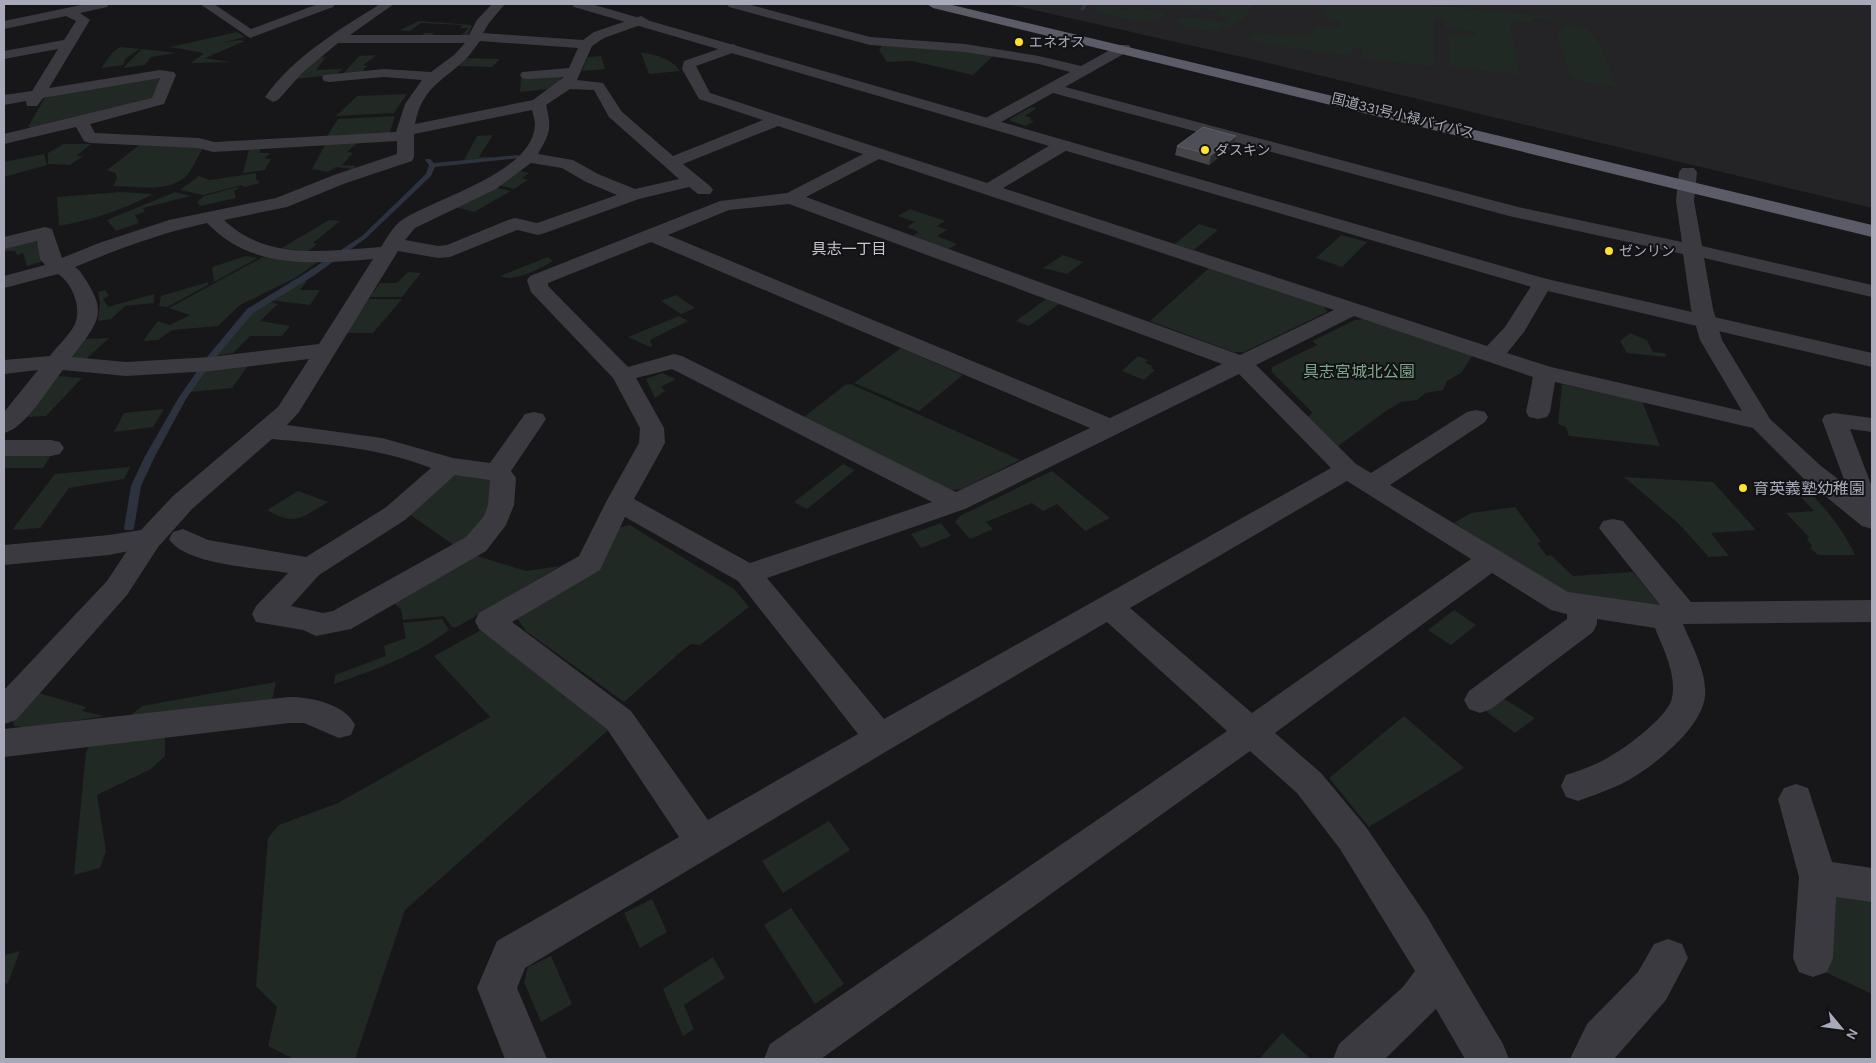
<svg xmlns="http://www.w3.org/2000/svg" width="1876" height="1063" font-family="Karla,'Noto Sans JP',sans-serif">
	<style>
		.built { fill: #242326 }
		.green { fill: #202923 }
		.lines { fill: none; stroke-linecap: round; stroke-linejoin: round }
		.stream { fill: #2c323e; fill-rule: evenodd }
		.minor { fill: #3a3a40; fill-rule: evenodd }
		.tertiary { fill: #3a3a40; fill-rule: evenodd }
		.trunk { fill: #5b5c67; fill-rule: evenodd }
		.wall { fill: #444449 }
		.shaded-wall { fill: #2d2d31 }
		.building { fill: #4e4f56; stroke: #5c5d65 }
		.poi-dot { fill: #fde32b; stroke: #121214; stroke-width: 2 }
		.labels { text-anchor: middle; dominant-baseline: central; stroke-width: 4; stroke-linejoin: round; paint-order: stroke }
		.far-poi-label { font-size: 14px; fill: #a8aaba; stroke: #121214; text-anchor: start }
		.far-street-label { font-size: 14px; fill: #a8aaba; stroke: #121214 }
		.far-neighbourhood-label { font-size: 15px; fill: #c9cad5; stroke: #121214 }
		.park-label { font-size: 16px; fill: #7ea689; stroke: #121214 }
		.poi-label { font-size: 16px; fill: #a8aaba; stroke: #121214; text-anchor: start }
	</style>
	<rect width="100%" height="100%" fill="#171719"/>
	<path class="built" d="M1007,4h865v204l-625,-150z"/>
	<path class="green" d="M1089,4h28l3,1 -2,4 6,1 9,-3 31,5 3,2c-18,14 -54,1 -74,-2l2,-7z
		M1192,4h59l3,1 -12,15 -13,7 1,3 -8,-2 4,-5 -10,9 -27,-4 -12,-5 -1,-4 13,-2 36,5 4,-4 -13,-2 4,-4 -20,-3 -4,3 -9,-4z
		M1324,4h95l189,18 -75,-4 1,3 -5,2 -19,-2 10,54 -68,-8 -3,-2v-30h27v-3l-31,-4v-8l-11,-1 1,48 -74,-9 2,-9 -8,-1 -6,8 -61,-8 -42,-9 6,-7 49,5 8,-3 8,-7h22l1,-5 -17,-5 -1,-3 4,-9z
		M419,21l53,4 -5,12 -47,2 4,-6h10l-2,2 29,1 7,-8h-8l2,-3 -41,-2 -11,8 -10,-1z
		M1564,25c35,-7 42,37 53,62l-29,-4 -18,-5 -12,-42v-6z
		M237,32l8,5 -23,6 17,-3 6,1 -40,17 25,4 -39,1 13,-10 -34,-6z
		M883,44l83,7 27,5 -20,19 -61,-14 -25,1 -8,-12z
		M120,47l20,2 -14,9 -3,7 -22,3 12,-16z
		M142,49l35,4 -26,4 -6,8 -22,3z
		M641,53c12,0 33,7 39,18l-31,3z
		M377,55l-14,10 4,1 -5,6 -19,2 16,-18z
		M601,56l4,13 -23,2 6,-14z
		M326,57l-10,13 26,-1 -6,6 -43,4 25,-21z
		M467,58l33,1 -8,8 -33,-1z
		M559,75l4,1 -7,9 -9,4 -27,3 1,-14z
		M152,77l10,2 -7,20 -115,30 -12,-2 16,-28 14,-5z
		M407,94l-13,19 -58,3 21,-20z
		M1031,107l6,1 -12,8 7,2 -3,2 5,1 -8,5 -16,-5v-2z
		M395,116l-6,19 -63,3 12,-19z
		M493,135l-14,22h24l-39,3 13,-24z
		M366,141l-10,3 -9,8 6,1 -11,12 14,1 -3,3 -17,-2 -8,5 -16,-3 14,-26z
		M142,143l57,3 3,4c-5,7 -8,17 -14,24 -17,20 -52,12 -75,12l4,-8 -2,-5 -8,-3z
		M64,144h27l-15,12h7l-13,9 -22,-1v-11z
		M260,149l-1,4h11l-5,5 6,1 -6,11 -22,3 6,-23z
		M44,154l3,11 -43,12v-15z
		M520,171l9,2 -7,5 6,2 -14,9 -17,-4z
		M256,173v6l4,4 -16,4 -2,-2 -39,10 -23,-5 19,-14 11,4z
		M238,187l1,1 -5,3 2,7 -35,8 -4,-4 7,-6z
		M494,187l17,4 -37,21 -23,-6z
		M121,192l32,2c-30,16 -61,26 -94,32l-2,-29z
		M175,192l16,4 -48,12 2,4 -10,3 4,8 -23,8 -9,-11z
		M910,209l35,12 -8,5 10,4 -10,6 20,8 -8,5 -36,-13 6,-4 -12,-5 8,-5 -17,-6z
		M329,220l11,1 -27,22 4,1 -10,8 -25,-4z
		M1199,224l19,6 -24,20 -19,-6z
		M1341,235l26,7 -25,25 -26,-9z
		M35,238l9,23 -17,5 -4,-13 -6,2 -2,-4h-11v-6z
		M1063,255l20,7 -16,12 -24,-6z
		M246,256l12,2 -44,24 -2,-15z
		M263,257l56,4 -24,17 -55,27 -22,21 -46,4 -14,10 -15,1 15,-20 12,4 20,-10 -21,-7z
		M548,257l5,4c-12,7 -39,22 -53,15z
		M1209,268l115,38 3,6 -83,40h-11l-83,-31z
		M408,272l13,1 -19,24h-32l10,-14h17z
		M305,280l2,1 -7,9h20l-10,15 -41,-5z
		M208,282v3l-41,22 -8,-1 2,-10z
		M105,290l4,6 -6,3 5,8 46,-13v9l-29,3 -14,13 -13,2 2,-18 -2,-11z
		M676,295l19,13 -14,6 -20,-13z
		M369,299h33l-29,34h-29z
		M1046,299l13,5 -30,22 -13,-5z
		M268,301l10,3 -18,17 30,5 -8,10h-32l-17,17 -18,3 41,-48z
		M679,316l9,5 -38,19 2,6 -2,1 -22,-10z
		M1363,319l110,36 -12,18 -14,8 -4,9 -17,3 -9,7 -16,2 -15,9 -48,35 -31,-29 6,-4 -41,-41v-5l45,-22 -5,-4 43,-21z
		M1630,333l17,7 6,12 12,1 1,4 -39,-4 -7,-12z
		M109,338l-24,22 -11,-2 -2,-5 12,-14z
		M901,348l62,27 -44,36 -65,-28z
		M1138,356l10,4 -3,3 8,3 -2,2 4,2 -11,10 -22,-9z
		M250,363l-18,25 -42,4 16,-23z
		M662,373l14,6 -15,8 4,4 -10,7 -9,-19z
		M58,376l24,2 -36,38 -23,1z
		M851,384l169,76 -58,29 -14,1 -144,-73 41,-32z
		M1562,384l80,17 18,45 -91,-10 -3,-9 -8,-3z
		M164,409l-11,18 -39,5 10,-19z
		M53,452l-10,16h-39v-14z
		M843,464l12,6 -48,39 -13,-7z
		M130,467l-6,12 -55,9 -29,40 -28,2 43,-56z
		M1052,471l58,47 -25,13 -28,-27 -14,7 -11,-8 -46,19 7,7 -23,10 -15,-17 5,-6z
		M451,473l39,5 1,35 -30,37 -52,-36z
		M1624,477l89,5 43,48 -45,3 18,23 -20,1 -31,-34z
		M1790,485h13c21,22 39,42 52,70h-37l-8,-7 2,-2 -5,-7 2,-2 -23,-24 28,-2z
		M298,491l30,11c-26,15 -32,25 -61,8z
		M1515,507l26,35 -4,1 10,13 4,-1 22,21 60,-4 28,35 -97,-14 -110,-70 17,-10z
		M941,523l10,13 -30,12 -10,-14z
		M630,525l104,64 15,18 -49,38 -9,-1 -8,6 -59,52 -98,-71 -10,-14 101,-89z
		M471,554l55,17 34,-5 -103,61h-5l-8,-11 -41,4 -2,-11 -10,-8z
		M1454,610l22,15 -25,20 -23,-15z
		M442,619l7,11c-35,26 -74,40 -115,54l1,-9 51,-19 -2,-10 22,-8 -3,-15z
		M485,628l129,97 -209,185 -50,149h-65v-2l-22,-11 9,-39 -21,-21 12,-148 11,-13 59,-22 152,-86 -56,-61z
		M276,682l-4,18 -143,17 13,-11z
		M39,693l47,14 -4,4 22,5 -74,12 -16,-2 -1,-5z
		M1501,697l34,21 -20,15 -32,-24z
		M1404,716l60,52 -95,59 -40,-49z
		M165,736v20l-14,13 -54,26 9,56 -6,17 -26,7 12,-123 3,-6z
		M829,821l21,29 -67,43 -21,-32z
		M1827,890l45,8v96l-47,-22z
		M652,899l15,33 -27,16 -16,-35z
		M791,908l53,76 -29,20 -51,-79z
		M20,951l-12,32 -4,1v-29z
		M551,956l21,48 -31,18 -17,-40 4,-15z
		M713,957l12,21 -41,27 10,24 -11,7 -20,-47z
		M1282,1033l29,26h-52z"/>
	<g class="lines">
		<path class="stream" d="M1083,4h4l-3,6h-4z
			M518,155l3,2 -1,1 -85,9 -4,9 -65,62 -51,37 -62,38 -40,48 -27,38 -32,59 -13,28 -7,42 -1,2h-8l-1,-2 7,-42 13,-28 35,-61 28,-40 40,-48 62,-38 53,-35 64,-62 3,-9 -4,-5 1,-1h4l4,4z"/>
		<path class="minor" d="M86,4h23l-2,3 -27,6 10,7 -41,68 111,-18 14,2 2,3 -12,29 -74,20 5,9 104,5 15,4 182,-10 9,-28 17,-24 -38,-3 -55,5 -5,-1 -2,-3 2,-3 60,-6 47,3 23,-17 11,-12h-127l-35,29 -25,28 -5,2 -8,-5c29,-41 74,-67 115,-93h14l-44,31h119l8,-15 15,-16h13l-16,19 -6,10 100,7 11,-8 47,-16 7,4 -2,3 -42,15 -12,8 -15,34 26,3 19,29 51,44 90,-36 -64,-21 -17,-30 2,-8 49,-17 7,4 -2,3 -42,15 14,27 277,90 70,-42h12l2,4 -2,4 -66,39 484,158 18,-19 30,-47 7,-2 7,2 3,4 -28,48 -17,21 44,14 191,44 -42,-71 -9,-31 -8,-55 -174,-38 -456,-123 -59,33h-12l-2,-3 2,-3 88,-48 -31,-8 -74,-12 -95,-7 -141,-38 -2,-3h20l123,33 95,7 74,12 42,10 38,-21h10l2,3 -2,3 -64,36 453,120 164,35 -6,-41 3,-29 3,-4h12l3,4 -3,29 8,45 170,39v12l-168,-39 9,51 9,31 48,79 51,47 25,19 -24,-65 3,-5 9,-2 38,5v14l-22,-3 22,58v42l-10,-3 -59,-48 -50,-50 -198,-46 -5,30 -3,5 -9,2 -9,-2 -3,-5 7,-35 -179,-61 -98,49 100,99 15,9 96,-61 9,-2 9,2 3,5 -3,5 -95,63 178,107 92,13 -61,-77 4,-7 10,-2 10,2 68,81 181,-2v22l-189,2c9,22 24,48 22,72 -3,32 -51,70 -78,85 -15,8 -33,14 -49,20l-12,-4 -5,-11 5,-11c12,-4 24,-8 36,-14 18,-9 66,-43 70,-63 5,-23 -9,-50 -17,-70l-58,-9v5l-4,8 -102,77 -11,4 -11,-4 -5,-9 5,-9 98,-72v-5l-16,-4 -59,-37 -217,160 46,40 45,54 60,88 77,129 6,15h-44l-29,-50 -51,50h-52l6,-15 64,-57 12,-16 -75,-122 -43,-56 -47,-42 -429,308h-57l6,-15 457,-313 -120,-109 -215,126 -367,220 -8,20 30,71h-42l-28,-71 20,-47 182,-104 -72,-108 -128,-100 -4,-8 4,-8 100,-57 27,-54 33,-59 1,-15 -27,-50 -82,-86 -4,-12 3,-4 190,-75 67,-8 76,-39 -85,-28 -95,38 27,22 3,4 -3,4h-12l-9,-7 -50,12 -94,34 -7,2 -21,-5 -67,27 -12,1 -40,-7 -99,161 -12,13 95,13 71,20 37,5 35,-49 9,-2 9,2 3,5 -35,52 5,7 -2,27 -8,20 -20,26 -135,78 -35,7 -13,-6 -47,-8 -4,-8 4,-8 32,-33c-29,-5 -103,-8 -119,-34l4,-7 10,-3 25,11 98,17 79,-49 46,-40c-51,-20 -105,-24 -159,-29l-80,70 -32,36 -51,10 -105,10v-20l105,-10 32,-5 32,-34 105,-89 31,-48 -98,12 -85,5 -63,-6c-14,17 -38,59 -59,63v-21l34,-42 -34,4v-14l46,-4c7,-10 20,-21 25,-32 7,-17 -3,-41 -17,-50l-54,14v-12l41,-11 -5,-6 -3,-18 -33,8v-12l41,-10 7,2 10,29 37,-15 70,-23 107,-22 58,-23 63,-21v-13l-184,11 -15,-4 -108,-5 -6,-2 -8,-14 -72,17v-10l148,-36 8,-20 -117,20 -6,8h-10l-1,-5 -22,4v-10l28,-4 26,-42 -54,10v-8l60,-11 12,-19 -10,-5 -62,13v-8zM480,41l98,7 -9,20 -47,4 -2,3 2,3 5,1 37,-2 -31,23 -118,24c7,-36 26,-42 50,-64 6,-6 10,-13 15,-19zM570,89l24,1 15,27 70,62 -44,10 -37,-15 -25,-14 -35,-6c12,-21 14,-25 8,-49zM532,110c1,5 3,10 3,15 -2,48 -100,73 -133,95 -9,6 -15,18 -21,27 -53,4 -115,14 -157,-27l63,-13 59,-24 66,-22 2,-4v-23zM879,159l455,151 -94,45 -434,-158zM531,163l31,5 24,14 31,13 -80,28 -22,-5 -7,2 -61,25 -9,1 -33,-6 10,-12 81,-39zM789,204l433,160 -112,54 -442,-183 61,-25zM207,223c45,47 106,41 166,36l-54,85 -108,13 -85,5 -54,-5c29,-38 37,-45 7,-87l-4,-3c43,-18 86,-34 132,-44zM651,242l439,186 -134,64 -274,-136 -8,-2 -46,13 -80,-81v-3zM672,369l260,133 -182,61 -116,-64 31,-56 -1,-15 -28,-50zM1239,374l92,94 -447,251 -117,-141 198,-69zM455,475l35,5 -2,25 -4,11 -18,21 -133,74 -10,2 -32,-7 28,-31 86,-55zM1347,481l124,78 -219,154 -122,-105zM625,517l113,64 120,153 -150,86 -77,-109 -119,-89 88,-52z
			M200,4h14l37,25 67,-25h17l-2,3 -83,31z
			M4,440h47l9,2 4,6 -4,6 -9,2h-47z
			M289,697c22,0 56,7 66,28l-4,10 -12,3 -35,-15h-15l-285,34v-28z
			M1796,784l12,4 24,74 40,6v34l-36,-5 -3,61 -6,14 -14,5 -14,-5 -6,-14 6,-81 -21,-78 6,-11z
			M1668,939l14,5 6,14 -22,42 -52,59h-44l17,-35 51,-52 16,-28z"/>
		<path class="tertiary" d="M572,4h19l956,275 325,74v14l-337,-79 -961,-281z
			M150,528l10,3 4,7 -37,57 -111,125 -12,4v-34l103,-109 33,-50z"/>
		<path class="trunk" d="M927,4h21l924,221v12l-939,-229z"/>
	</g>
	<path class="wall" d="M1236,136l-2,9 -25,20 -34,-10 2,-9z"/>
	<path class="shaded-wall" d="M1236,136l-2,9 -25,20 2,-10z"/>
	<path class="building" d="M1203,127l33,9 -25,19 -34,-9z"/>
	<g class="poi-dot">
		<circle cx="1019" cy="42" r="5"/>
		<circle cx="1205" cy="150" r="5"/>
		<circle cx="1609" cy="251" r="5"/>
		<circle cx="1743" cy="488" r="5"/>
	</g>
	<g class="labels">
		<g class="far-poi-label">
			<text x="1029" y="42">エネオス</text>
			<text x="1215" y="150">ダスキン</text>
			<text x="1619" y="251">ゼンリン</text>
		</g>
		<g class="far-street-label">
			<text transform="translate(1403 116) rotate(14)">国道331号小禄バイパス</text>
		</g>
		<g class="far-neighbourhood-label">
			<text x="849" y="249">具志一丁目</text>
		</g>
		<g class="park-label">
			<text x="1359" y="371">具志宮城北公園</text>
		</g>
		<g class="poi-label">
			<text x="1753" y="488">育英義塾幼稚園</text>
		</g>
	</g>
	<rect width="1876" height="1063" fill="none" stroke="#a8aaba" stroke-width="10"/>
	<g transform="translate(1841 1028) rotate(119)" stroke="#121214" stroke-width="4" paint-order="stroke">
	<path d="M0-4L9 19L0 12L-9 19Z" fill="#a8aaba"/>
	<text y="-8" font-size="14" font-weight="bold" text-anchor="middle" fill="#a8aaba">N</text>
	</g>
</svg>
